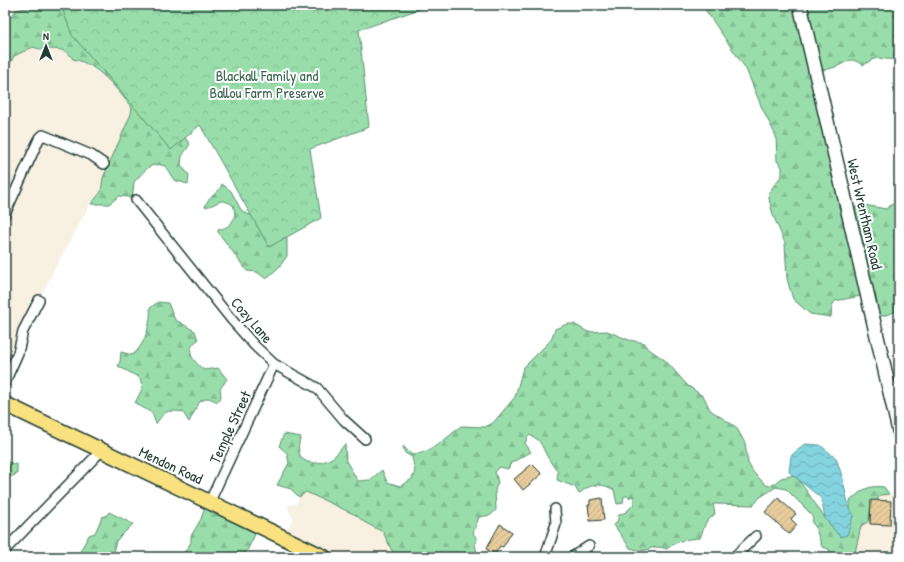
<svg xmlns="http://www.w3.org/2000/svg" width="904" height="562" font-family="'Patrick Hand',sans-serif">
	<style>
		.built { fill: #f8f0e1 }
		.forest { fill: url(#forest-firs); stroke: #5c8e6f }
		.park { fill: url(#park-crowns); stroke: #5c8e6f }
		.water { fill: url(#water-waves); stroke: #5c989b }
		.building { fill: url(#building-hatch); stroke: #1f3d34 }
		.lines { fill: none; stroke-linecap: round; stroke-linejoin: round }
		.street-casing { stroke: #1f3d34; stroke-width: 12 }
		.secondary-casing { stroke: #1f3d34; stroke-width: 16 }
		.primary-casing { stroke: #1f3d34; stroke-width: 17 }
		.street { stroke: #fff; stroke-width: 9 }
		.secondary { stroke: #fff; stroke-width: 13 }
		.primary { stroke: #fae180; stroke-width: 14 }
		.labels { text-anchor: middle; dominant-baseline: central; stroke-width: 4; stroke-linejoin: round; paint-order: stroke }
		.park-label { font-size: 15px; fill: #3e6552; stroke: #fff }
		.street-label { font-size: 15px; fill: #1f3d34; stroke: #fff }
	</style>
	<defs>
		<pattern id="forest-firs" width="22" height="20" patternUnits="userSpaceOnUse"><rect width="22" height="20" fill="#99deaa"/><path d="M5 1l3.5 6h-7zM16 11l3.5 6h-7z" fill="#83bf93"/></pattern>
		<pattern id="park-crowns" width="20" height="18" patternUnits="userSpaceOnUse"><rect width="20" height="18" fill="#99deaa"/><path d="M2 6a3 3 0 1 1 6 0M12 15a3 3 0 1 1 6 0" fill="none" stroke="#83bf93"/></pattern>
		<pattern id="water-waves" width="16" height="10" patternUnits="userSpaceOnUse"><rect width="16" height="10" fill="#84d4e0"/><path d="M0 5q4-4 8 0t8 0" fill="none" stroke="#6badb6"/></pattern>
		<pattern id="building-hatch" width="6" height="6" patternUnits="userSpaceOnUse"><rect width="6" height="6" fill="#e8cc9c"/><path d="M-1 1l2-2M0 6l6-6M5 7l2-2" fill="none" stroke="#c7b087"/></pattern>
	</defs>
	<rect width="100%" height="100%" fill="#fff"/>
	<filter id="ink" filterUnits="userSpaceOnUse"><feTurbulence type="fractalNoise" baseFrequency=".025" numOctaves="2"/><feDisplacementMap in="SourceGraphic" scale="8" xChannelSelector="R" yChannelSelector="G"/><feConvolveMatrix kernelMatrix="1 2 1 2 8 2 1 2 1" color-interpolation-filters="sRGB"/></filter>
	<g filter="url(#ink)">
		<path class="built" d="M33,47l8,3 12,-2 16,6 4,5 5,1 30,19 24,29 -1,6 -28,64 -2,14 -9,9 -38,69 -17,34 -27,75 -5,9v-315l8,-17z
			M306,492l50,23 8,7 19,10 12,25h-74l-38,-19 10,-19 -4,-7 -1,-7 8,-1 3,-7z
			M889,494l10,2v61h-45l7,-31 10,-24 9,-7z"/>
		<path class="forest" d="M42,5h285l-149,124 12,15 -8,12 -1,9 8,10 -1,9 -14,-4 -9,-14c-16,-5 -20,5 -31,16l-2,19 -4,-4 -9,-1 -10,8h-18l10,-12 2,-14 28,-64 1,-6c-15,-19 -34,-44 -59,-49 -10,-16 -26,-6 -40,-12l-19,9 -9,17v-54l7,-3 4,-6z
			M702,5h197v48l-3,6c-15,2 -17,-6 -32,6 -15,-8 -13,-5 -26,1 -7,3 -15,4 -22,5l33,138 15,-4 22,4 8,-6 5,-1v83l-4,6v21l-19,6 -10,-23 -31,6 -3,5 -1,11 -21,-3 -17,-15 -6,-20 -2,-36 -12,-28 -4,-16v-7l13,-17v-8l-5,-6 -1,-25 -14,-28 -16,-39z
			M222,184l9,7 10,19 6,4 26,7 10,10 4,7v18l-7,10 -14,13 -9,-7 -10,-1 -29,-39v-2c13,-3 20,-11 15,-25 -15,-9 -14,0 -28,2 2,-10 14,-13 17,-23z
			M158,302l10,1 7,17c8,3 13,8 20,11l3,9c-15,10 -4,22 6,30l14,-2 9,11 -7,10 1,8 -3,5 -9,-4 -9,3 -11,21 -6,-10c-16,-2 -18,-2 -27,12l-4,-11 -17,-10 8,-16 -3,-9 -22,-12 2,-4 1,-10 11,3c12,-7 20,-34 18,-47z
			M567,324h7l14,8 19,-1 22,9 16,3 1,4 20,14 21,24 17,12 6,13 26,17 9,16 3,20 5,9 13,13 5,1 10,-8 14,-3c13,17 23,34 36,51l19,-5v-20c12,-11 17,-16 34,-14l5,7 -9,1 -3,5 -6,2 -2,19 -8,5 -7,31h-22l-3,-8 -7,-2 -7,-21 -3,-3 1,-4 -2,-5 -25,-25 -10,-2 -17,11 -5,7 -41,-1 2,10 -9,8 -6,16c-13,1 -23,2 -33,11 -9,-3 -13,-2 -21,1 -5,1 -12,-1 -16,-2l-16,-23 3,-3 2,-7 7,-3 8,-8v-7l-3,-1 -1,2 -2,-2h-4l-1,7 -6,1 -3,-14c-13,-8 -25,-6 -35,4l-4,-7 -18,-7 1,-8c-4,-5 -8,-10 -11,-16 -6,-11 -6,-17 -18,-21l-4,8 6,9 -20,11 -3,6 -8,-2 -5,5 3,10 -3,8 1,20 -5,5 -12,2 -6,16 4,6 -2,5 2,9 7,4h-89l-12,-25 -19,-10 -8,-7 -50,-23 -7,5 -8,-8 -14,-4 12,-22 -2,-10 -8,-7 5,-12 17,3c-10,25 12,32 31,21 5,-3 9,-10 13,-14l1,17 12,20 12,-1 12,-10 5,12 13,4 12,-7 3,-8 -3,-14 -7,-4 -2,-7 9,9c19,-2 35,-17 49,-29l24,1 8,-4 22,-26 8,-29 28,-28 4,-11z
			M5,461l12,4v9l-12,5z
			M206,504l52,24 -11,23 -9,6h-59l8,-8 4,-7v-6l10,-17z
			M109,512l24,12 -17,17 -2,8 4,8h-41l12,-22 6,-2 7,-16 5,-2z"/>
		<path class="park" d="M61,5h370l-72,25 10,97 -59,22 11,69 -52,29 -69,-122 -29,25 -99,-115z"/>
		<path class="water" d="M804,444l16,1 16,13 6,18 7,32 4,8 -6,19 -7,2 -15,-19 -4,-20 -32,-26 2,-16z"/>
		<path class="building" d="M532,464l10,10 -19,16 -9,-11z
			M602,498l2,22 -14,1 -2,-16h2v-5z
			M778,498l18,16 -5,5 6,6 -8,9 -24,-22z
			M871,500l20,1 -1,24 -20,-1z
			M500,524l12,8 -9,15 -3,-1 -5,8 -9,-5z"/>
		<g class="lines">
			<g class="street-casing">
				<path id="street" d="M136,200l95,119 24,27 19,18 43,24 27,32 21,19
					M5,214l34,-75 4,-4 48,20 13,9
					M5,382l13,-29 5,-22 16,-31
					M210,501l64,-137
					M5,550l96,-99
					M545,557l11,-33 -1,-15
					M572,557l17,-11
					M734,557l22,-21"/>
			</g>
			<g class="secondary-casing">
				<path id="secondary" d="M800,5l99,426"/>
			</g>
			<g class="primary-casing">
				<path id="primary" d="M5,404l319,153"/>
			</g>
			<use href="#street" class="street"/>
			<use href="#secondary" class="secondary"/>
			<use href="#primary" class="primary"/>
		</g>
	</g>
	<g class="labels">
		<g class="park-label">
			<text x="267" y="75">Blackall Family and<tspan x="267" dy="17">Ballou Farm Preserve</tspan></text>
		</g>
		<g class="street-label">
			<text transform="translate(865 214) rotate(77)">West Wrentham Road</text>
			<text transform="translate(252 320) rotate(49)">Cozy Lane</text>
			<text transform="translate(230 427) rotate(-65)">Temple Street</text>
			<text transform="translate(171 465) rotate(25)">Mendon Road</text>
		</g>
	</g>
	<rect width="904" height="562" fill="none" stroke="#fff" stroke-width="20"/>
	<rect x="10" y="10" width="884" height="542" fill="none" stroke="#1f3d34" stroke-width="1.5" filter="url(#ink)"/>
	<g transform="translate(46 46)" stroke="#ffffff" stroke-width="3" paint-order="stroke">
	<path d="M0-3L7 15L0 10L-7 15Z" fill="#1f3d34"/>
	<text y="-6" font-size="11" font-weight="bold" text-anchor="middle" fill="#1f3d34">N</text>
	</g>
</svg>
